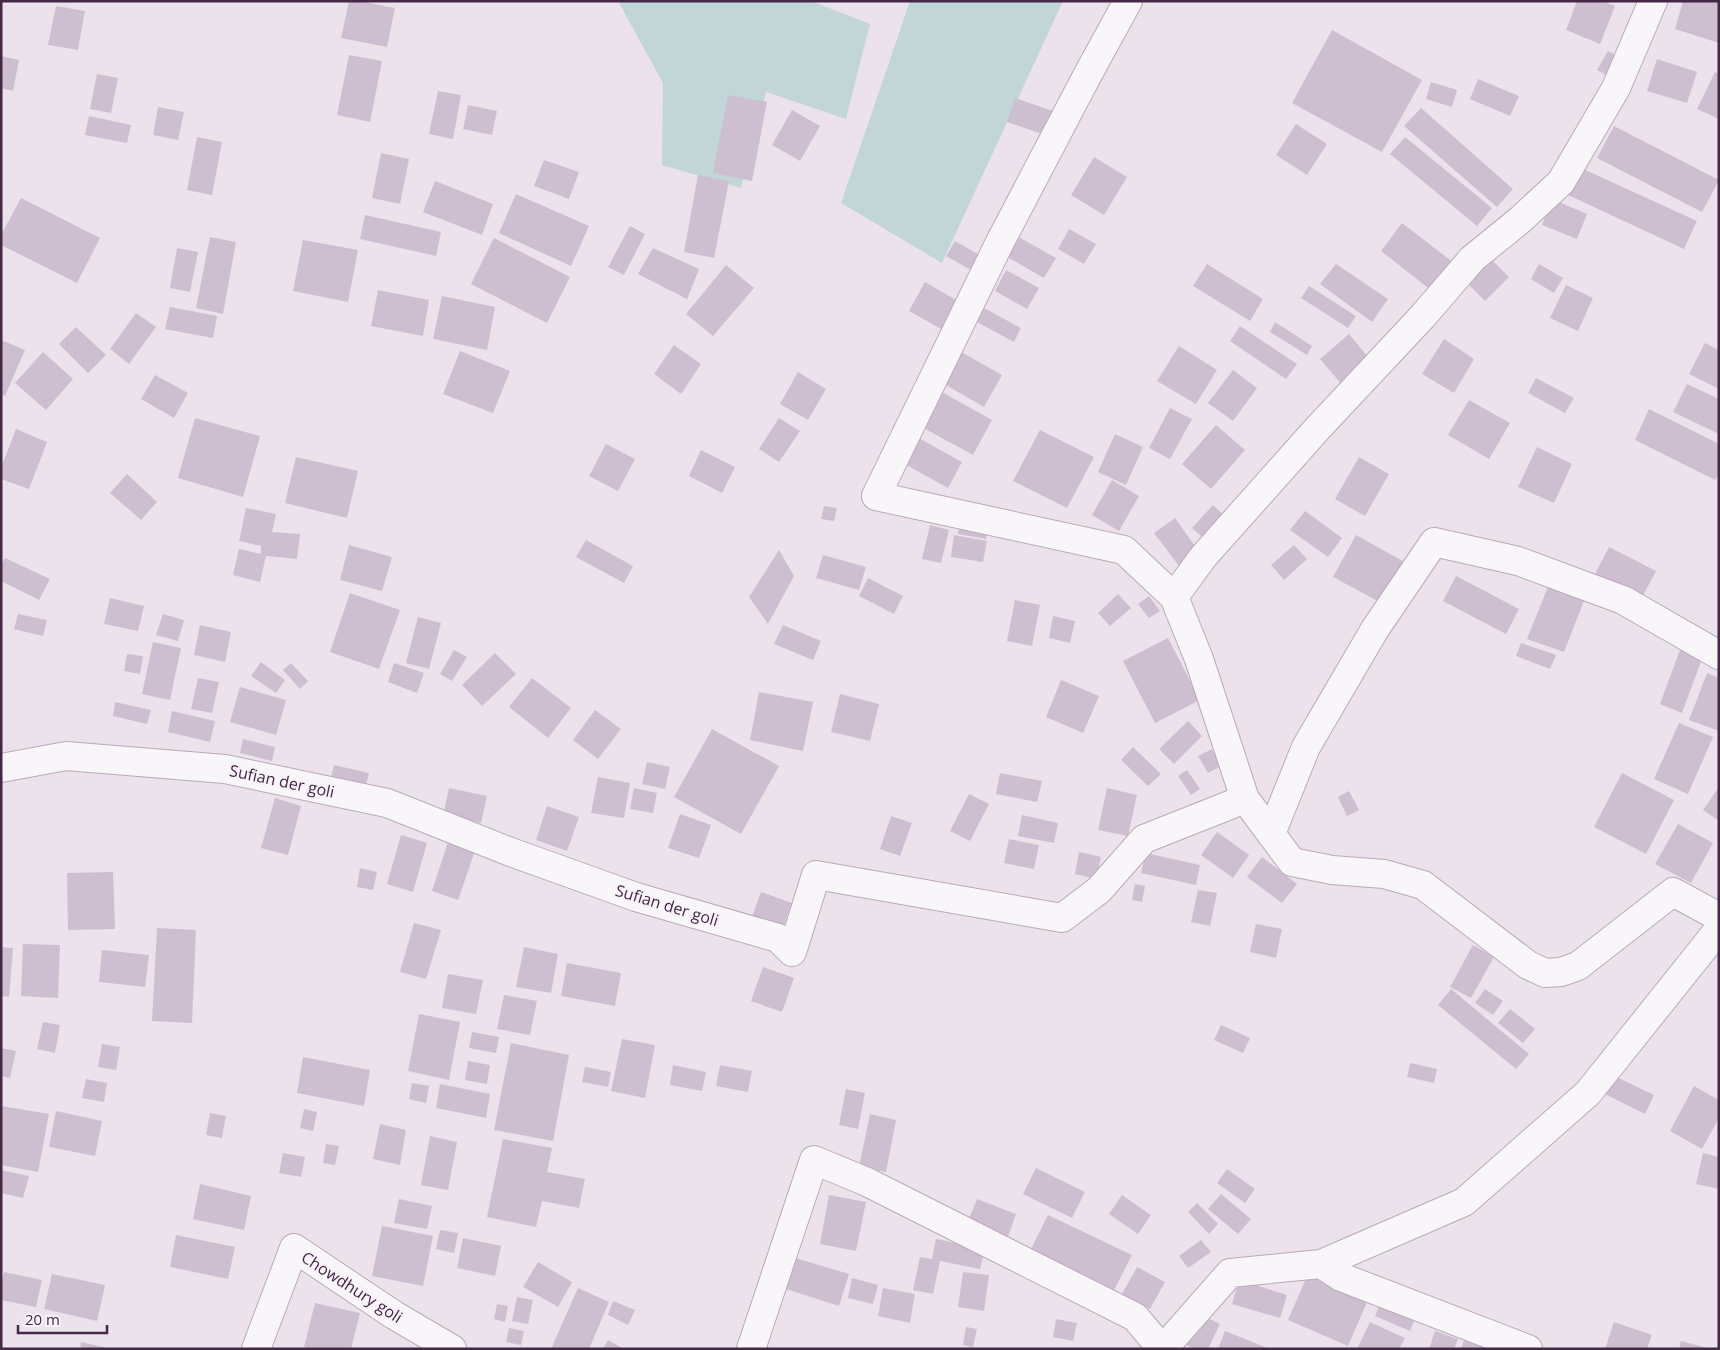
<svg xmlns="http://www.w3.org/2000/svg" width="1720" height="1350" font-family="'Open Sans',sans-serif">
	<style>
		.green { fill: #c2d6d7 }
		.building { fill: #cebfd0 }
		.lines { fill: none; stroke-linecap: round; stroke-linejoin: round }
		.minor-casing { stroke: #b9aaba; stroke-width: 30 }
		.minor { stroke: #f9f6fa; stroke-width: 28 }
		.labels { text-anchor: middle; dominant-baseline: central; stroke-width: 4.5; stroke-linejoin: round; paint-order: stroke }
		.street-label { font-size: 16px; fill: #442846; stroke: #f8f2f9 }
	</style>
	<rect width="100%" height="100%" fill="#ebe2ec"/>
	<path class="green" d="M618,1h193l59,23 -24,95 -80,-27 -25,96 -79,-23 1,-82z
		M910,1h153l-121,262 -101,-60z"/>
	<path class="building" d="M349,1h10l36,7 -8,39 -46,-9z
		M1577,1h26l12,5 -15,38 -34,-14z
		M1683,1h36v42l-44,-14z
		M56,6l29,5 -7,39 -30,-5z
		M1332,30l90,50 -40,72 -90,-49z
		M1608,51l13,7 -11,19 -13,-7z
		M349,55l33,6 -12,61 -33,-7z
		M1,56l18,4 -6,31 -12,-3z
		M1657,59l40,13 -10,31 -40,-12z
		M1715,72l4,2v45l-22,-10z
		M97,74l21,4 -7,35 -21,-4z
		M1478,79l41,17 -9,20 -40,-17z
		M1431,82l26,8 -5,17 -26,-8z
		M438,91l23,4 -8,44 -24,-5z
		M728,95l39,7 -15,79 -39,-8z
		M1015,98l52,18 -8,24 -52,-18z
		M468,105l29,6 -5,24 -29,-6z
		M158,107l26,5 -6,28 -25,-5z
		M1421,108l92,81 -16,18 -93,-81z
		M792,110l28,16 -20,35 -28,-16z
		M89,116l42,9 -4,18 -42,-8z
		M1296,124l31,20 -20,31 -31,-20z
		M1614,126l105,54 -17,32 -105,-54z
		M197,137l25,5 -10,53 -25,-5z
		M1405,137l87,71 -15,18 -87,-72z
		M381,153l28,6 -9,45 -28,-6z
		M1094,157l33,20 -23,38 -33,-20z
		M544,160l35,12 -10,27 -35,-13z
		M1581,168l116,53 -13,28 -116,-54z
		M698,175l31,6 -15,77 -30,-6z
		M435,181l58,23 -11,31 -59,-23z
		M516,194l73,32 -18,40 -72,-33z
		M21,198l79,40 -23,45 -76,-38v-10z
		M1552,199l35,15 -10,25 -35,-14z
		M365,215l76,17 -5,24 -76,-17z
		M1402,223l52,40 -22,28 -51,-40z
		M630,226l15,8 -21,41 -16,-8z
		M1069,229l27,15 -12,20 -26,-15z
		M1006,230l50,28 -12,20 -49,-28z
		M210,237l26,5 -13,72 -27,-6z
		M494,238l76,39 -23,46 -76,-39z
		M303,240l55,10 -10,52 -55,-11z
		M955,241l30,17 -9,15 -30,-17z
		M177,248l21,4 -8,40 -20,-4z
		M653,248l46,21 -12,30 -49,-25z
		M1490,258l19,19 -24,24 -19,-19z
		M1207,264l56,35 -13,22 -57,-35z
		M1336,264l52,35 -16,23 -52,-38z
		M1539,264l24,14 -9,15 -23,-14z
		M726,265l28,23 -41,48 -27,-22z
		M1006,270l33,18 -12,21 -32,-18z
		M925,282l45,26 -16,28 -45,-25z
		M1566,285l27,13 -15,33 -28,-13z
		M1309,286l47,30 -8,12 -47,-30z
		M378,290l51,10 -6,36 -52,-10z
		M442,296l53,11 -8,43 -54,-11z
		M170,307l47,9 -4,22 -48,-9z
		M984,308l37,20 -7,14 -37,-20z
		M136,313l20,14 -27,37 -19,-15z
		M1275,322l37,24 -5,9 -37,-23z
		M1240,326l57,38 -11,15 -56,-38z
		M76,327l30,28 -18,18 -29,-29z
		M1349,334l24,29 -29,24 -24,-28z
		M1444,339l30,20 -20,34 -32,-19z
		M1,340l24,10 -20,46 -4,-2z
		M1705,343l14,7v39l-30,-15z
		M674,345l27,19 -20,30 -27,-20z
		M1179,346l38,24 -21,34 -39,-23z
		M956,349l46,26 -18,32 -45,-26z
		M460,351l50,20 -17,42 -50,-19z
		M43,352l30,27 -27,31 -31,-27z
		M1233,370l24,18 -24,33 -25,-18z
		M798,372l28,17 -18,31 -28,-16z
		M155,375l33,18 -14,25 -33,-19z
		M1536,378l38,20 -9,15 -37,-20z
		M1687,384l32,15v35l-46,-22z
		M940,391l52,29 -19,35 -53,-29z
		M1469,400l41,23 -21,36 -41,-24z
		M1170,408l22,11 -22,40 -21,-11z
		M1649,409l70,35v29l-4,7 -80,-40z
		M195,418l65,18 -17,61 -65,-19z
		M779,418l21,13 -21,31 -20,-13z
		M1216,425l29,25 -34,39 -29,-25z
		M16,429l31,13 -18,47 -28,-10v-11z
		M1040,430l54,27 -27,51 -54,-27z
		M1115,434l28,13 -17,38 -28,-13z
		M915,436l47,26 -14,26 -47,-26z
		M606,444l29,15 -17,32 -29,-15z
		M1537,447l35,17 -18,39 -36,-16z
		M701,450l34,17 -13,26 -33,-17z
		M296,457l62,14 -11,47 -62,-15z
		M1359,457l30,17 -24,42 -30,-17z
		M127,474l30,28 -16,18 -31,-27z
		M1112,480l27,16 -20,35 -27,-16z
		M1213,505l15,14 -21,22 -15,-13z
		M824,506l13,2 -3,13 -13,-2z
		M246,508l30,6 -4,18 28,2 -3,25 -31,-3 -6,26 -27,-7 6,-26 22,5v-8l-22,-5z
		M1305,511l37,27 -14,19 -38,-27z
		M961,517l28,5 -3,17 -28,-5z
		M1175,518l24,34 -20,14 -25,-33z
		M930,525l19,5 -8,33 -19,-4z
		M954,535l33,6 -4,21 -32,-5z
		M1356,535l52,29 -23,41 -52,-28z
		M586,540l47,26 -9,17 -48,-26z
		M349,545l43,12 -10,34 -42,-11z
		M1294,545l13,14 -23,21 -13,-15z
		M1609,547l47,24 -16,30 -47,-23z
		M779,550l15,26 -26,48 -19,-27z
		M823,555l43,12 -7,23 -43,-12z
		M5,558l45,21 -11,21 -38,-19v-16z
		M1456,576l63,33 -13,25 -63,-33z
		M868,578l35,18 -9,18 -35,-18z
		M1551,579l36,14 -23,59 -37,-13z
		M350,593l50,17 -21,59 -49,-17z
		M1118,594l13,14 -21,18 -12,-13z
		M1149,596l11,15 -11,7 -11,-14z
		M110,598l34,8 -6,25 -34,-7z
		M1015,600l25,5 -8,41 -25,-5z
		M18,614l29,6 -4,16 -29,-7z
		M163,614l21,6 -6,21 -22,-6z
		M1053,616l22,5 -5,22 -21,-5z
		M418,617l23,6 -12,46 -23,-6z
		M200,625l31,7 -6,30 -31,-7z
		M783,625l38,16 -8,19 -39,-16z
		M1168,638l32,62 -45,23 -32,-62z
		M153,642l28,6 -11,52 -28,-6z
		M1521,643l35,12 -6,14 -34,-13z
		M1681,647l22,9 -21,57 -22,-9z
		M454,650l13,7 -15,24 -12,-7z
		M495,653l21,21 -34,32 -20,-21z
		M127,654l16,2 -3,18 -16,-3z
		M261,662l24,18 -9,13 -25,-17z
		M291,663l17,18 -8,8 -17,-19z
		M394,663l30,10 -7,20 -29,-11z
		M1707,673l12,5v53l-30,-11z
		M198,678l21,4 -7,31 -21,-4z
		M532,678l39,30 -23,30 -39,-31z
		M1061,680l38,16 -16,37 -37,-16z
		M240,687l46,13 -10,35 -46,-13z
		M759,692l54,10 -10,49 -53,-11z
		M840,694l39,10 -9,37 -39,-9z
		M115,702l36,8 -4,14 -34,-8z
		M595,710l26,19 -23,30 -25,-19z
		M172,711l43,10 -5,21 -42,-10z
		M1188,721l14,15 -28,28 -15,-15z
		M1679,723l34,14 -25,57 -34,-15z
		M712,729l67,37 -38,68 -67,-37z
		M243,739l32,8 -3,14 -32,-8z
		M1133,747l28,27 -13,12 -27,-26z
		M1212,749l10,17 -14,7 -10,-17z
		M647,762l23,5 -5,22 -23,-5z
		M334,765l35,8 -4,16 -35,-8z
		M1187,770l13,19 -9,6 -13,-19z
		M1000,773l42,8 -5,21 -41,-8z
		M1622,773l52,27 -28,54 -52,-27z
		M598,777l32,6 -6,35 -33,-5z
		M1719,787v34l-16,-11z
		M449,788l38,8 -6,27 -38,-7z
		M634,788l23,5 -4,20 -23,-4z
		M1107,788l30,7 -9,41 -30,-6z
		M1349,791l10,19 -12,6 -9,-19z
		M969,794l20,10 -19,37 -20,-10z
		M275,798l26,8 -13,49 -27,-7z
		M547,806l32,11 -12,34 -31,-11z
		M680,814l31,11 -12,33 -31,-10z
		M1022,815l36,8 -4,20 -36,-7z
		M891,816l21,7 -12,33 -20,-7z
		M1678,824l35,19 -22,40 -36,-19z
		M1217,832l32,23 -16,23 -32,-23z
		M401,835l26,8 -14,49 -26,-8z
		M1009,839l30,6 -5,24 -30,-6z
		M448,842l27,9 -17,49 -26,-9z
		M1079,852l22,5 -5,22 -21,-5z
		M1146,853l54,12 -4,20 -55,-12z
		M1262,857l35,27 -15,19 -35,-26z
		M360,868l17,4 -4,18 -16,-3z
		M113,872l2,57 -47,1 -1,-57z
		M1135,884l10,2 -3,16 -10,-2z
		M1198,890l19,3 -7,33 -19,-4z
		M761,892l31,11 -12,33 -31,-11z
		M414,923l27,7 -15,49 -26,-7z
		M1256,924l26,5 -6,29 -26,-6z
		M157,928l39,2 -4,93 -40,-2z
		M23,944l37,1 -2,53 -37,-2z
		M1473,945l21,12 -23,41 -21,-11z
		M1,947l12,1 -4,49 -8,-1z
		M524,947l34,7 -7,39 -35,-6z
		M102,950l47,5 -4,32 -46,-5z
		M567,963l54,10 -6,33 -54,-10z
		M763,967l31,11 -12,34 -31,-11z
		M448,974l35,6 -7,34 -34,-6z
		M1451,989l78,65 -13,15 -78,-64z
		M1485,989l18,12 -10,14 -18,-12z
		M504,995l33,6 -7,34 -33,-6z
		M1510,1009l25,20 -12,14 -25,-20z
		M419,1014l41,8 -11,58 -41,-9z
		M43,1022l17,3 -5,28 -18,-4z
		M1221,1025l29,13 -7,15 -29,-13z
		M472,1032l27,5 -3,16 -27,-5z
		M622,1039l33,6 -10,53 -34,-7z
		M511,1043l58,12 -16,86 -59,-11z
		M102,1044l18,3 -4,23 -18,-3z
		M1,1048l15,3 -6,27 -9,-2z
		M303,1057l67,13 -6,36 -67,-13z
		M468,1061l22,4 -3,19 -22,-4z
		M1410,1063l27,6 -3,14 -27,-6z
		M673,1065l33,7 -4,19 -32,-6z
		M720,1065l32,6 -4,21 -32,-6z
		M585,1067l26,5 -3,15 -26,-5z
		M1608,1073l46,22 -9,19 -46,-23z
		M86,1079l21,4 -3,19 -22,-4z
		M412,1083l17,3 -3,17 -17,-4z
		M440,1084l50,10 -4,24 -50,-10z
		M1694,1086l25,14v18l-17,31 -32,-18z
		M846,1089l19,4 -7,36 -19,-4z
		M1,1106l48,8 -11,58 -37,-7z
		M304,1109l13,3 -4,19 -13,-3z
		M56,1111l46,10 -7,35 -46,-9z
		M210,1113l16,3 -4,22 -16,-3z
		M870,1114l26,6 -10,52 -27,-5z
		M380,1124l26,6 -6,35 -27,-6z
		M430,1136l27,6 -9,48 -27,-5z
		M503,1139l49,9 -5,24 38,7 -6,29 -37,-7 -6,26 -49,-10z
		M326,1144l13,2 -4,19 -12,-2z
		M283,1153l22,4 -4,20 -22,-4z
		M1703,1153l16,4v32l-23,-5z
		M1036,1168l49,24 -13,26 -49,-24z
		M1227,1169l28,20 -10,14 -28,-20z
		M1,1170l28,6 -6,22 -22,-5z
		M200,1184l51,12 -7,34 -51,-11z
		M1221,1194l30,25 -13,15 -30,-25z
		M829,1195l37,7 -10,49 -36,-7z
		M1122,1195l29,20 -13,19 -29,-20z
		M399,1199l33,7 -5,23 -33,-6z
		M977,1199l39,15 -9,25 -40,-15z
		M1197,1203l21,21 -9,10 -21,-22z
		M1048,1215l84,40 -19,37 -83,-41z
		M382,1226l51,10 -10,50 -51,-10z
		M440,1230l18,3 -4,20 -18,-4z
		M176,1235l59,12 -7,32 -58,-12z
		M463,1238l38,8 -6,30 -38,-8z
		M936,1239l49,10 -5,20 -40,-8 -7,33 -20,-4 7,-33 12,2z
		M1201,1240l10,12 -23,16 -9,-12z
		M792,1257l57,17 -10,32 -56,-18z
		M538,1262l34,20 -14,25 -35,-20z
		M1137,1267l28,15 -15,27 -28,-15z
		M4,1272l38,8 -6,27 -35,-7v-15z
		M963,1272l26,3 -5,36 -26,-4z
		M52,1274l53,11 -8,36 -53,-12z
		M1308,1274l60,26 -20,46 -60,-26z
		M852,1278l26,7 -5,19 -25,-6z
		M1239,1280l48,15 -7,23 -48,-14z
		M578,1288l31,14 -20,47h-38z
		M883,1288l32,6 -5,29 -32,-7z
		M517,1297l16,3 -5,24 -16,-3z
		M613,1301l22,9 -7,15 -20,-10z
		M1381,1301l35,15 -6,15 -35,-15z
		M315,1303l45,10 -9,36h-41l-6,-2z
		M497,1304l11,2 -3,16 -11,-3z
		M1202,1315l18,9 -12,25h-14l-7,-4z
		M1056,1319l21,4 -4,18 -20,-4z
		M1370,1322l35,16 -6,11h-42z
		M1614,1322l38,13 -5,14h-42z
		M966,1327l11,2 -4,18 -10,-2z
		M509,1328l15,3 -3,14 -15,-3z
		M1225,1331l45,18h-52z
		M1435,1331l23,8 -4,10h-25z
		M1465,1337l29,12h-33z
		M608,1340l16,9h-21z
		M1681,1341l27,7v1h-29z
		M81,1342l27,6v1h-28z"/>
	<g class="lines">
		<g class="minor-casing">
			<path id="minor" d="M1128,1l-40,73 -89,170 -123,252 248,54 50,47 25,62 46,140 47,63 40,8 52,4 39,11 105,80 17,8 16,-1 17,-6 95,-74 46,25
				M1174,597l29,-40 115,-129 105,-112 49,-57 48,-39 41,-38 55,-94 37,-87
				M1,768l65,-12 159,13 162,34 121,48 128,46 142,41 14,14 24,-77 246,43 37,-28 45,-51 101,-40
				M1271,834l35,-87 69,-118 59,-87 84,19 105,39 96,55
				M1321,1264l20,13 187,72
				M256,1349l38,-101 100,67 58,34
				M751,1349l63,-189 53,22 268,135 27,32
				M1163,1349l67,-76 91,-9 143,-62 124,-109 131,-164"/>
		</g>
		<use href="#minor" class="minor"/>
	</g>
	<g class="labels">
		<g class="street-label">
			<text transform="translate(282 781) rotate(12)">Sufian der goli</text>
			<text transform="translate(667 905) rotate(17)">Sufian der goli</text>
			<text transform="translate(352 1287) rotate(33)">Chowdhury goli</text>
		</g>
	</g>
	<rect width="1720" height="1350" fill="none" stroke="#442846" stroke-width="5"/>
	<path d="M18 1325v8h89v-8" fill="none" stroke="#442846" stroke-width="2.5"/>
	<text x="25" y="1325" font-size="15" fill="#442846" stroke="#f8f2f9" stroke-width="4" paint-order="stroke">20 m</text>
</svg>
